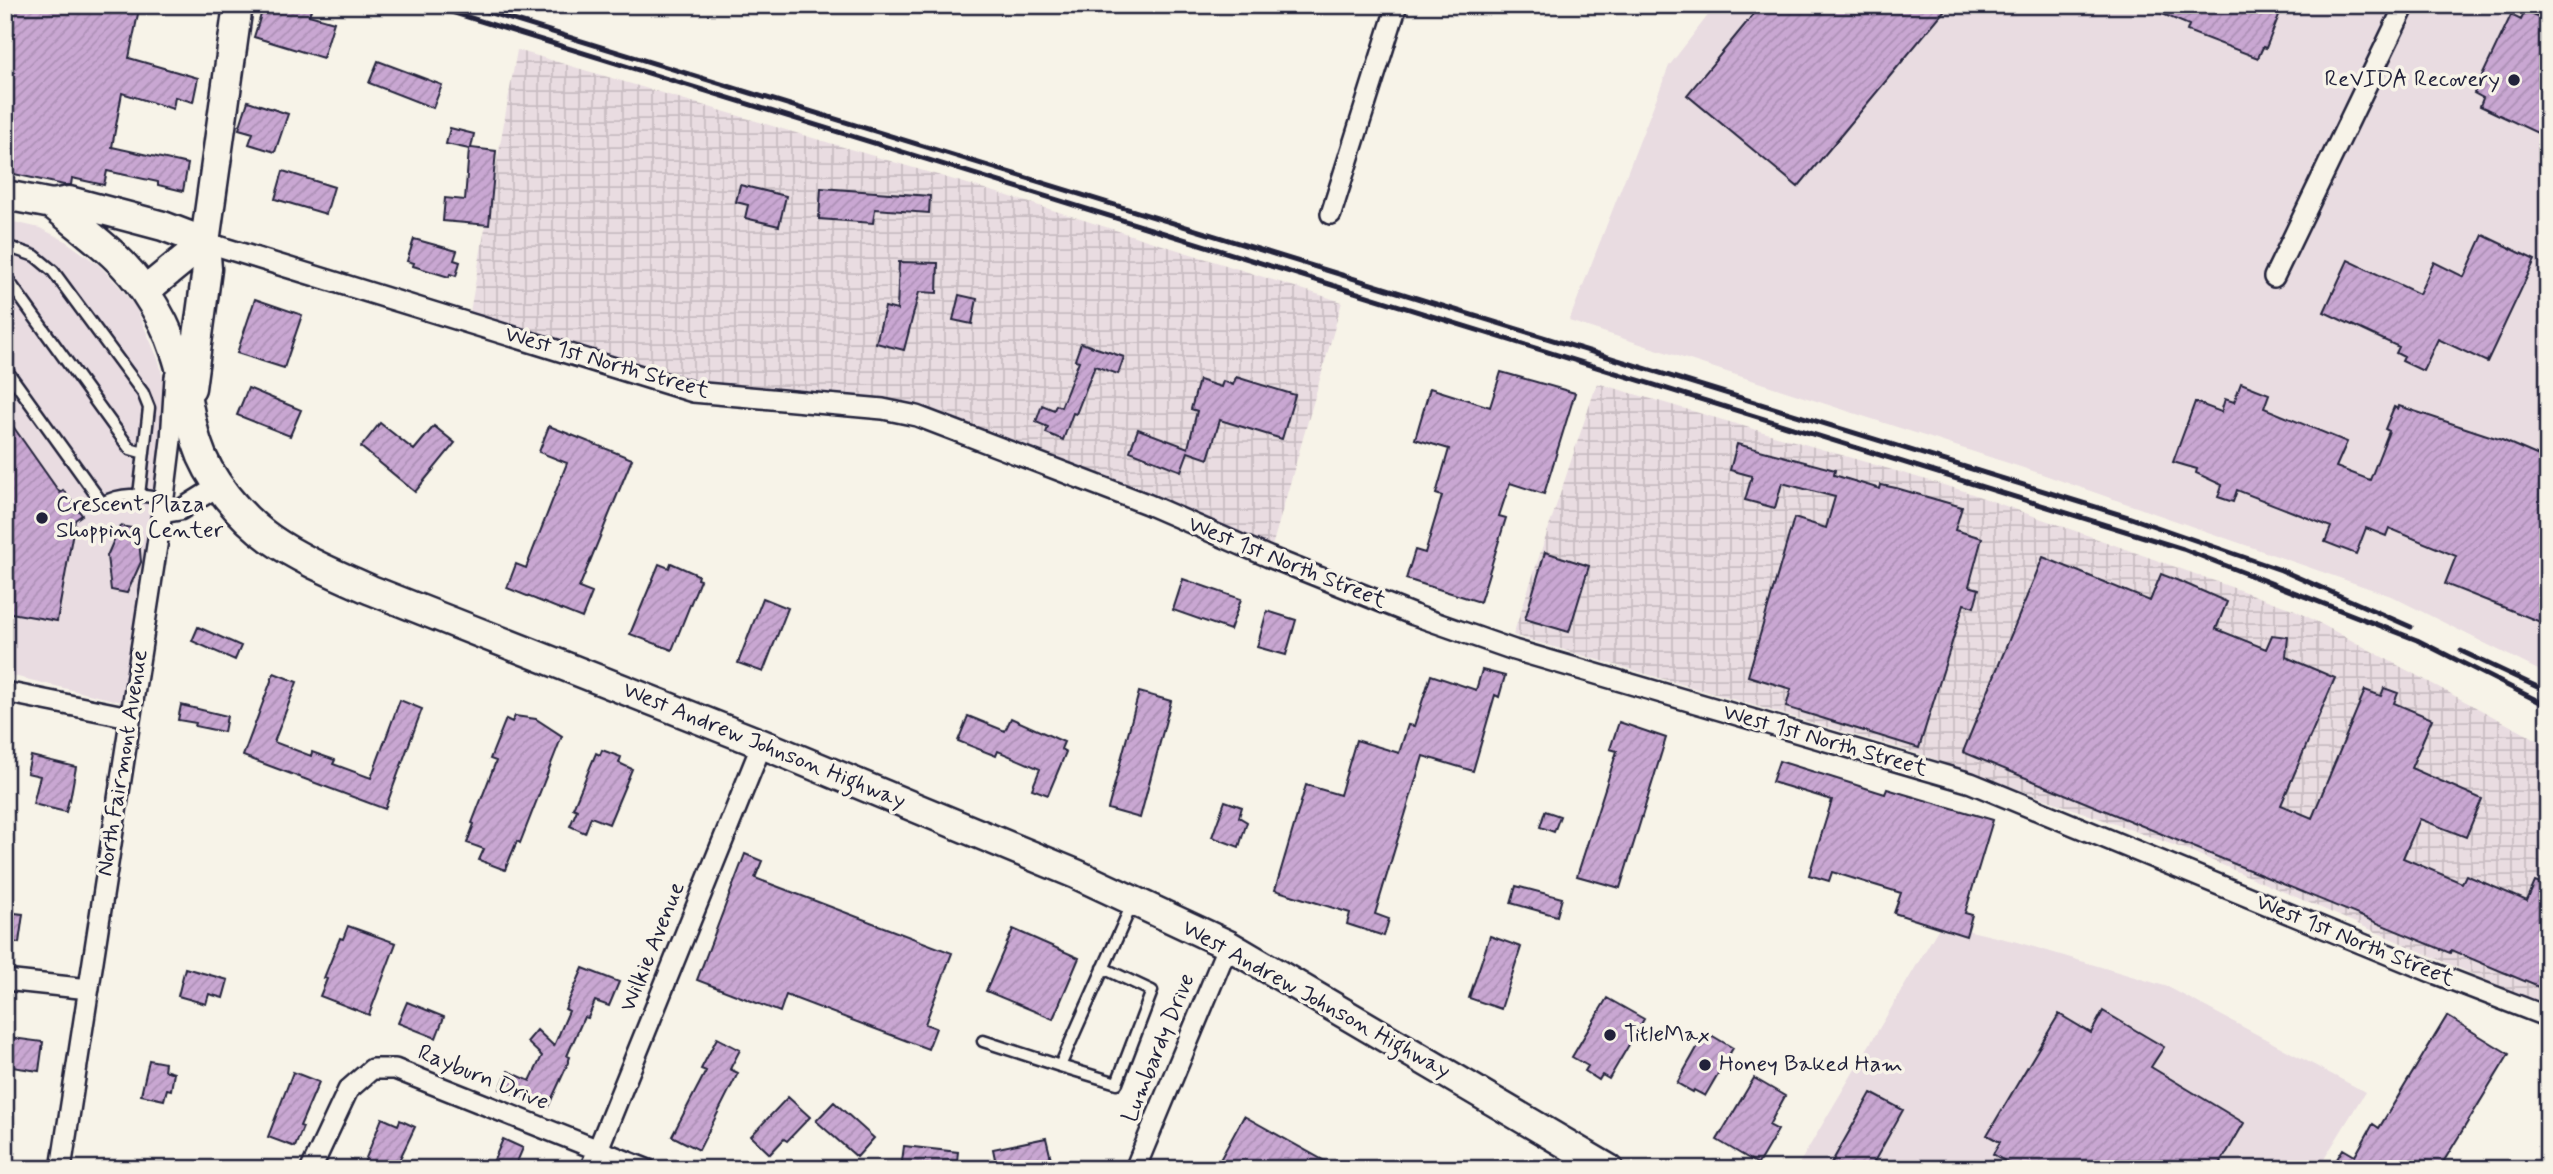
<svg xmlns="http://www.w3.org/2000/svg" width="2553" height="1174" font-family="Mynerve,sans-serif">
	<style>
		.built { fill: #e9dce1 }
		.industrial { fill: url(#industrial-grid) }
		.building { fill: url(#building-hatch); stroke: #22223b; stroke-width: 2 }
		.lines { fill: none; stroke-linecap: round; stroke-linejoin: round }
		.lane-casing { stroke: #22223b; stroke-width: 15 }
		.street-casing { stroke: #22223b; stroke-width: 24 }
		.secondary-casing { stroke: #22223b; stroke-width: 33 }
		.lane { stroke: #f7f3e8; stroke-width: 10 }
		.street { stroke: #f7f3e8; stroke-width: 19 }
		.secondary { stroke: #f7f3e8; stroke-width: 28 }
		.rail { stroke: #22223b; stroke-width: 5 }
		.poi-dot { fill: #22223b; stroke: #f7f3e8; stroke-width: 2.5 }
		.labels { text-anchor: middle; dominant-baseline: central; stroke-width: 7; stroke-linejoin: round; paint-order: stroke }
		.poi-label { font-size: 23px; fill: #22223b; stroke: #f7f3e8; text-anchor: start }
		.street-label { font-size: 23px; fill: #22223b; stroke: #f7f3e8 }
	</style>
	<defs>
		<pattern id="industrial-grid" width="8" height="8" patternUnits="userSpaceOnUse" patternTransform="scale(1.75)"><rect width="8" height="8" fill="#e9dce1"/><path d="M0 4h8M4 0v8" fill="none" stroke="#c8bcc2"/></pattern>
		<pattern id="building-hatch" width="6" height="6" patternUnits="userSpaceOnUse" patternTransform="scale(1.75)"><rect width="6" height="6" fill="#c9a7d2"/><path d="M-1 1l2-2M0 6l6-6M5 7l2-2" fill="none" stroke="#ac8fb5"/></pattern>
	</defs>
	<rect width="100%" height="100%" fill="#f7f3e8"/>
	<filter id="ink" filterUnits="userSpaceOnUse"><feTurbulence type="fractalNoise" baseFrequency=".0143" numOctaves="2"/><feDisplacementMap in="SourceGraphic" scale="14" xChannelSelector="R" yChannelSelector="G"/><feConvolveMatrix kernelMatrix="1 2 1 2 8 2 1 2 1" color-interpolation-filters="sRGB"/></filter>
	<g filter="url(#ink)">
		<path class="built" d="M1716,5h832v670l-157,-79 -352,-123 -470,-152 100,-255z
			M5,220l35,8 24,12 35,25 21,22 16,21 23,53 6,26 -2,57 -35,245 -6,13 -117,-28z
			M1941,924l76,18 151,45 197,105 -47,77h-522z"/>
		<path class="industrial" d="M517,50l491,146 334,106 -73,255 -352,-141 -211,-22 -238,-71z
			M1597,383l367,108 331,119 253,136v261l-358,-156 -270,-97 -407,-119z"/>
		<path class="building" d="M5,5h115l19,4 -10,49 69,20 -5,24 -18,-5 -2,12 -51,-16 -10,54 76,17 -5,27 -25,-6v-3l-51,-11 -3,14 -32,-7 -1,7h-7l-59,-13z
			M264,5h49l-4,10 25,7 -11,36 -69,-21z
			M1761,5h188l-151,182 -111,-92z
			M2141,5h142l-17,43 -3,-1 -5,11 -71,-27 2,-6z
			M2525,11l23,11v116l-68,-32 3,-8 -9,-5 37,-78 10,5z
			M378,61l64,24 -9,23 -64,-25z
			M248,101l40,13 -13,38 -26,-8 4,-11 -14,-4z
			M450,128l24,6 -3,14 25,3 -7,74 -46,-4 2,-23 20,2 4,-51 -23,-5z
			M283,171l51,16 -8,27 -51,-15z
			M740,185l46,11 -7,30 -34,-8 3,-13 -12,-3z
			M821,188l109,8 -1,17 -54,-4 -2,14 -54,-4z
			M2483,235l52,25 -48,102 -49,-23 -15,32 -21,-10 2,-4 -8,-4 3,-6 -75,-35 24,-52 71,34 15,-32 30,15z
			M414,239l43,12 -3,9 6,2 -4,14 -6,-2 -1,3 -36,-11 1,-3 -7,-2z
			M899,262l39,1 -1,30 -18,-1 -15,58 -28,-7 9,-36 12,3z
			M959,295l18,4 -5,25 -19,-4z
			M255,299l47,16 -18,53 -47,-15z
			M1081,343l43,14 -6,17 -23,-8 -19,48 -3,-1 -10,27 -17,-7 2,-6 -12,-5 6,-17 12,5 2,-5 5,2 18,-46 -4,-1z
			M1501,372l74,21 -31,101 -34,-11 -11,33 7,2 -26,84 -74,-23 9,-29 10,3 17,-57 -6,-2 13,-45 -34,-10 15,-51 60,19z
			M1236,377l59,18 -13,44 -62,-19 -12,39 -20,-7 -7,19 -51,-20 8,-22 50,19 9,-37 -6,-2 8,-29 22,7 2,-6 10,4z
			M2241,383l28,11 -5,14 83,34 -11,25 34,13 19,-49 -4,-2 9,-22 4,2 1,-3 103,34 46,20v165l-103,-41 11,-28 -67,-28 -3,8 -20,-8 -10,26 -31,-12 6,-15 -94,-37 -4,12 -15,-5 4,-12 -26,-12 1,-4 -24,-7 22,-60 26,10 4,-13 9,3z
			M248,388l53,22 -11,26 -53,-21z
			M5,415l55,78 3,-3 19,25 -7,5 -18,101 -52,-9z
			M380,423l34,27 20,-24 21,17 -40,49 -54,-45z
			M549,426l83,33 -53,129 13,5 -10,25 -75,-30 9,-24 10,4 41,-105 -28,-11z
			M1737,444l98,26 -1,5 46,14 1,-4 15,3 66,19 -7,23 27,8 -13,48 10,3 -5,18 -10,-3 -45,144 -133,-41 5,-18 -43,-13 46,-158 32,10 9,-31 -53,-14 -7,25 -30,-8 7,-24 -22,-6z
			M120,526l18,3 3,33 -14,31 -16,-3 -4,-34z
			M1545,552l44,14 -20,66 -44,-13z
			M2043,557l107,44 11,-27 23,9 43,19 -11,27 50,20 6,-14 16,2 -2,20 49,21 -54,127 31,13 53,-128 16,6 3,-8 14,5 -4,10 38,16 -21,49 71,31 -16,38 -46,-18 -17,39 59,25 4,-8 61,26 8,-19 13,5v104l-97,-41 -1,3 -487,-201z
			M671,563l27,12 -1,4 3,1 -28,70 -42,-16 29,-70 10,4z
			M1183,579l58,20 -11,31 -57,-20z
			M763,598l25,10 -25,64 -25,-9z
			M1267,611l29,9 -10,35 -29,-8z
			M198,627l43,19 -6,14 -43,-19z
			M1482,670l23,6 -6,21 -4,-2 -22,76 -50,-15 -48,158 14,5 -5,17 -37,-12 3,-11 -75,-23 31,-105 34,10 16,-55 43,13 9,-28 6,1 17,-51 45,15z
			M274,673l23,9 -23,60 37,14 1,-4 23,8 -2,4 38,14 29,-78 22,9 -37,100 -142,-53z
			M1139,692l32,9 -31,117 -32,-9z
			M181,705l46,11 -3,16 -29,-6 1,-3 -18,-3z
			M515,716l21,3 26,17 -42,107 -3,-2 -12,29 -26,-10 5,-11 -17,-6 7,-19 -2,-1 24,-62 -6,-2 16,-40 6,3z
			M968,716l37,15 6,-13 53,24 -3,7 5,3 -18,43 -16,-6 8,-20 -42,-18 -2,5 -38,-15z
			M1619,722l47,16 -46,150 -43,-12 40,-125 -7,-2z
			M602,750l19,7 -2,6 13,6 -23,55 -18,-7 -6,16 -15,-7 7,-16 -4,-2 23,-55 4,2z
			M31,756l45,11 -6,33 -1,-1 -3,13 -33,-8 7,-28 -13,-3z
			M1779,761l106,33 2,-5 106,31 -28,93 7,2 -6,21 -72,-23 7,-20 -69,-21 -3,9 -20,-6 23,-75 -60,-18z
			M1225,801l17,6 -3,10 8,5 -8,25 -27,-10z
			M1545,811l15,5 -6,16 -14,-5z
			M745,854l17,7 -7,17 197,75 -27,71 11,4 -8,21 -142,-54 -6,17 -83,-32z
			M1516,886l46,12 -5,18 -46,-13z
			M5,912l18,2 -4,29 -14,-2z
			M348,926l48,17 -27,72 -49,-19 7,-17 -3,-1 16,-40 3,1z
			M1013,929l66,29 -26,61 -67,-28z
			M1490,936l31,11 -20,62 -32,-11z
			M185,968l43,12 -5,18 -14,-4 -3,10 -28,-8z
			M583,968l36,14 -10,24 -14,-5 -7,17 -4,-1 -17,39 3,1 -5,13 -17,37 -48,-18 8,-18 22,10 12,-25 -15,-14 10,-12 17,16 15,-35 -4,-2z
			M1607,998l37,21 -35,60 -7,-4 -3,5 -14,-9 3,-5 -16,-9z
			M407,1002l37,15 -8,21 -38,-15z
			M2103,1011l61,36 -13,20 93,56 -27,46h-199l-25,-15 7,-12 -13,-7 72,-121 32,19z
			M2447,1016l62,38 -70,115h-108l12,-20 12,7 18,-32 6,4z
			M1706,1032l27,16 -28,48 -11,-6 -1,2 -16,-9z
			M5,1037l38,5 -4,29 -34,-5z
			M717,1038l23,12 -10,19 8,4 -39,77 -27,-14 34,-65 -5,-2z
			M149,1060l16,3 -1,7 10,3 -3,17 -4,-1 -3,11 -23,-5z
			M293,1072l26,10 -19,44 3,1 -8,20 -27,-10z
			M1754,1078l31,18 -16,29 9,5 -20,34 -41,-24z
			M1871,1093l32,17 -33,59h-42z
			M788,1097l22,20 -23,24 -3,-2 -14,15 -19,-18z
			M834,1102l40,36 -17,19 -41,-36z
			M1244,1116l95,53h-124z
			M382,1118l16,7 2,-5 15,7 -20,42h-18l-13,-6z
			M1046,1138l6,25 -26,6h-29l-4,-20z
			M503,1139l20,9 -9,21h-24z
			M904,1146l54,6 -2,17h-55z"/>
		<g class="lines">
			<g class="lane-casing">
				<path id="lane" d="M5,249l4,-2 26,9 18,15 90,122 6,15 -10,87
					M5,276l125,173 14,4
					M5,368l97,135c22,-12 38,-8 61,-4
					M1103,968l49,23 -35,92 -57,-17c24,-55 49,-110 73,-164
					M983,1041l77,25"/>
			</g>
			<g class="street-casing">
				<path id="street" d="M1331,214l66,-209
					M205,242l488,150 190,17 34,7 230,88 122,53 145,58 100,35 457,133 460,189 117,45
					M2274,277l131,-272
					M162,513l18,-3 40,-25
					M5,692l124,25
					M5,980l84,9
					M61,1169l101,-656 9,-73 4,-63
					M311,1169l37,-79 24,-21h23l251,100
					M590,1169l172,-425
					M1135,1169l93,-224"/>
			</g>
			<g class="secondary-casing">
				<path id="secondary" d="M5,195l47,9 17,-3 94,25 42,16
					M52,204c32,27 71,53 93,88 13,19 24,40 31,62 10,29 12,60 21,89 11,36 43,74 74,96 30,21 67,36 100,51l391,154 314,130 152,71 381,224
					M145,291l60,-49
					M191,388l16,-119 -2,-27 33,-237"/>
			</g>
			<use href="#lane" class="lane"/>
			<use href="#street" class="street"/>
			<use href="#secondary" class="secondary"/>
			<path class="rail" d="M429,5l1754,544 234,91 131,66
				M465,5l1663,512 153,53 130,57
				M2461,651l87,41"/>
		</g>
	</g>
	<g class="poi-dot">
		<circle cx="2514" cy="80" r="7"/>
		<circle cx="42" cy="518" r="7"/>
		<circle cx="1610" cy="1035" r="7"/>
		<circle cx="1705" cy="1065" r="7"/>
	</g>
	<g class="labels">
		<g class="poi-label">
			<text x="2500" y="80" text-anchor="end">ReVIDA Recovery</text>
			<text x="56" y="505">Crescent Plaza<tspan x="56" dy="26">Shopping Center</tspan></text>
			<text x="1624" y="1035">TitleMax</text>
			<text x="1719" y="1065">Honey Baked Ham</text>
		</g>
		<g class="street-label">
			<text transform="translate(607 363) rotate(16)">West 1st North Street</text>
			<text transform="translate(1287 563) rotate(22)">West 1st North Street</text>
			<text transform="translate(1825 741) rotate(16)">West 1st North Street</text>
			<text transform="translate(764 746) rotate(22)">West Andrew Johnson Highway</text>
			<text transform="translate(123 763) rotate(-81)">North Fairmont Avenue</text>
			<text transform="translate(2355 941) rotate(22)">West 1st North Street</text>
			<text transform="translate(653 947) rotate(-68)">Wilkie Avenue</text>
			<text transform="translate(1316 1000) rotate(29)">West Andrew Johnson Highway</text>
			<text transform="translate(1159 1048) rotate(-68)">Lumbardy Drive</text>
			<text transform="translate(483 1078) rotate(22)">Rayburn Drive</text>
		</g>
	</g>
	<rect width="2553" height="1174" fill="none" stroke="#f7f3e8" stroke-width="28"/>
	<rect x="14" y="14" width="2525" height="1146" fill="none" stroke="#22223b" stroke-width="2.5" filter="url(#ink)"/>
</svg>
